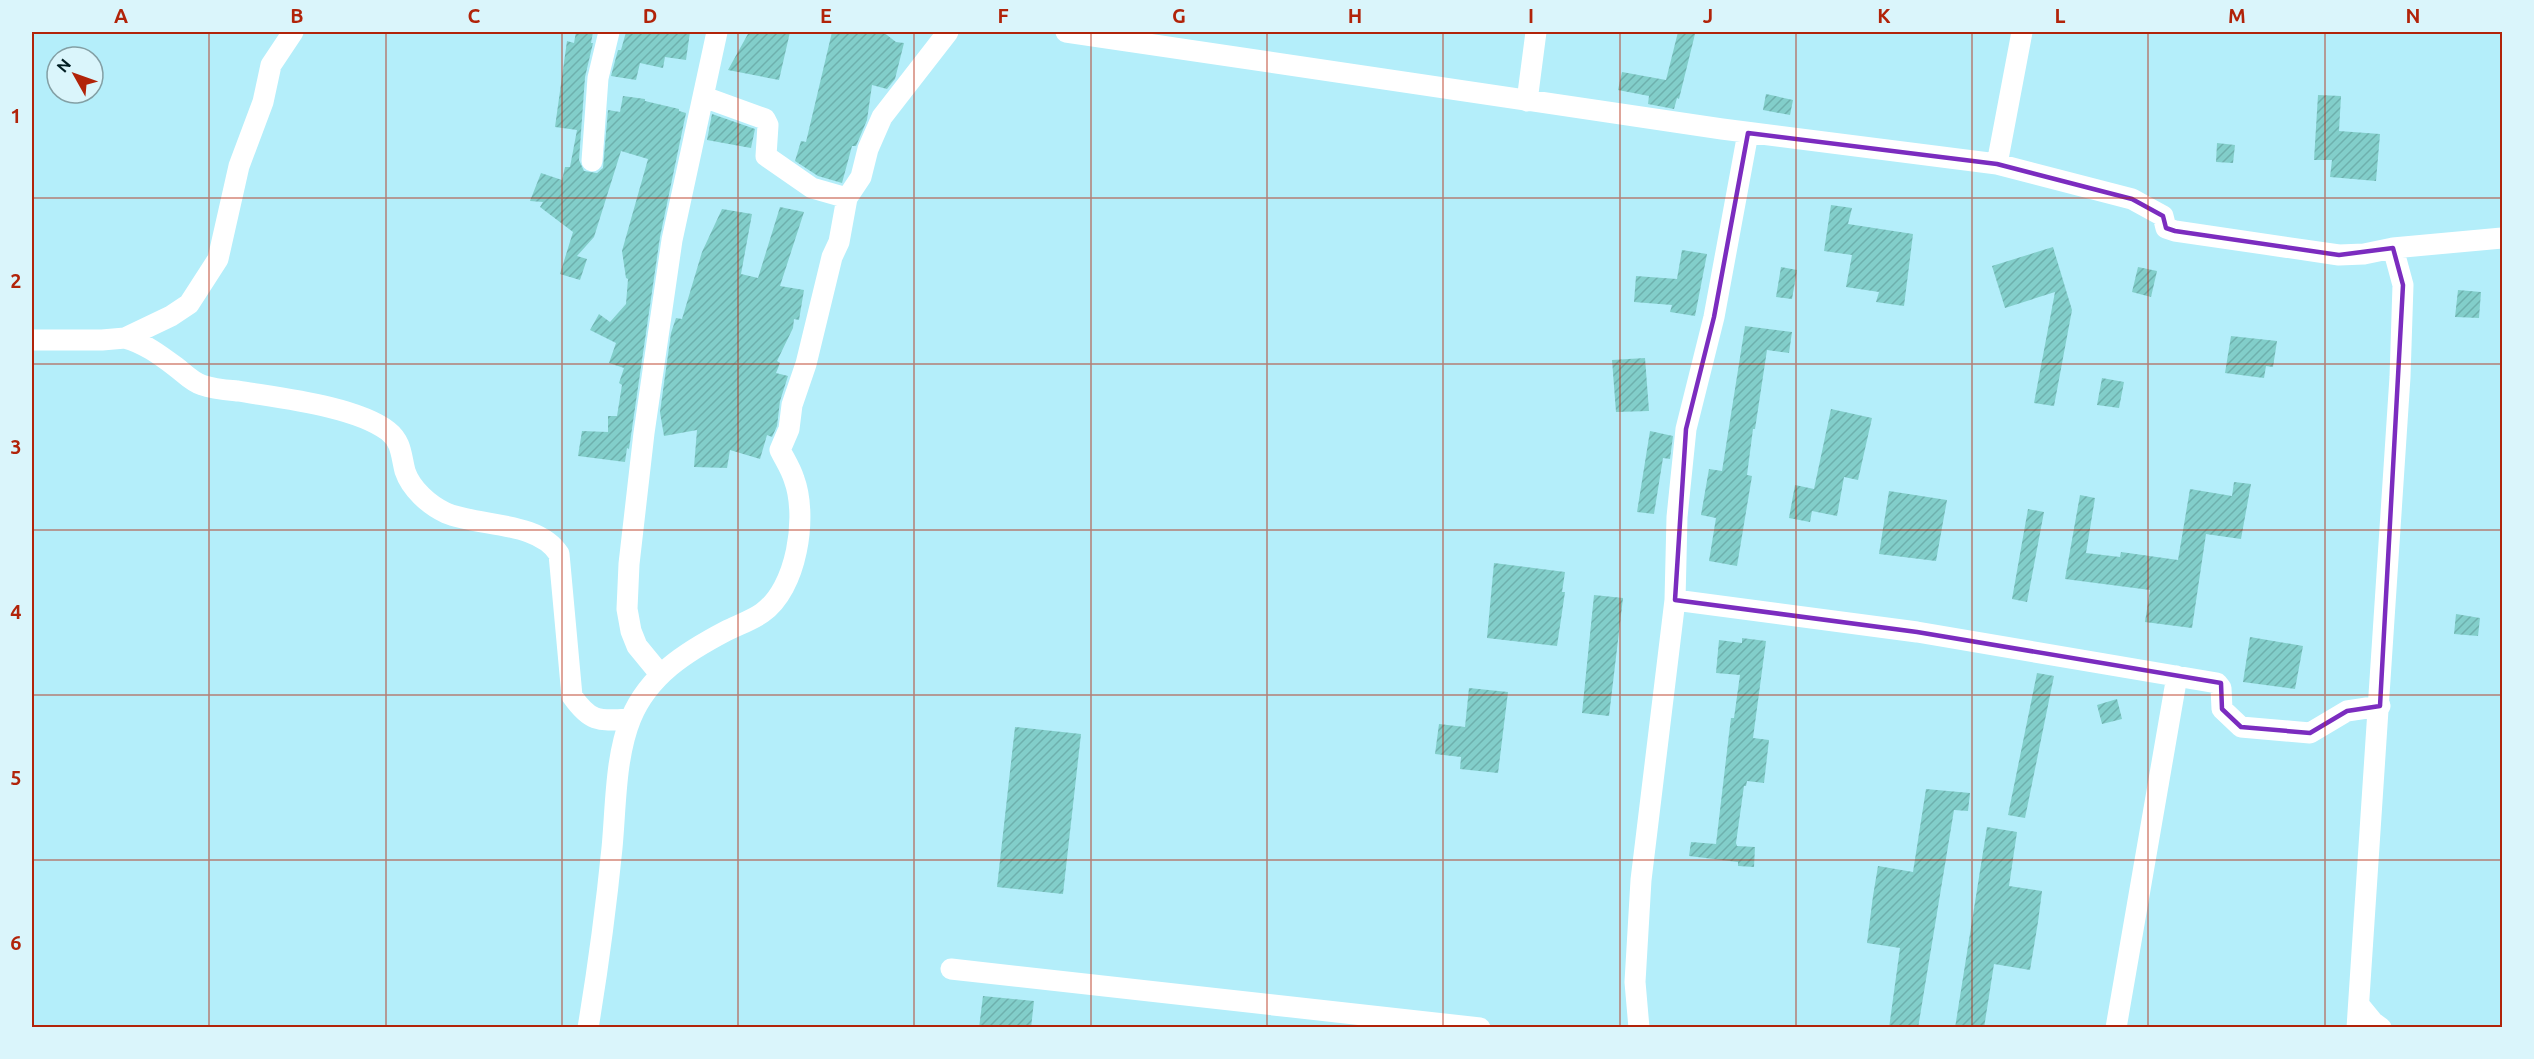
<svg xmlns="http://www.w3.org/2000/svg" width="2534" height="1059" font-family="Ubuntu,sans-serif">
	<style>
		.building { fill: url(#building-hatch) }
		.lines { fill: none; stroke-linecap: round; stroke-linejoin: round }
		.minor { stroke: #fff; stroke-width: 21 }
		.marked { fill: none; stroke: #7b2cbf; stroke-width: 4.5; stroke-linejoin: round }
		.grid { fill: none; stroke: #b12309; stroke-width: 1.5; stroke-opacity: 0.55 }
		.neatline { fill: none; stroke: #b12309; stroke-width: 2 }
		.grid-label { font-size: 20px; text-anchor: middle; font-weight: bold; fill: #b12309 }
	</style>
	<defs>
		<pattern id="building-hatch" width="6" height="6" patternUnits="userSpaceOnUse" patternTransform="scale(1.5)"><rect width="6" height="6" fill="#82ceca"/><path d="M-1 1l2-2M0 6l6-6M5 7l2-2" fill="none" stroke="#6eb0ad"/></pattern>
	</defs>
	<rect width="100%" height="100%" fill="#b4eefa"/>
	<path class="building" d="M576,32h17l-2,11h2l-8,34 -6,83 5,11 13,2 6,-5 5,-58 12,2 3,-16 22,3v2l34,8v2l7,2 -26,124 -31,212 -2,-1 -2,14 -47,-6 4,-25 26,1v-16h9l5,-31 -3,-2 5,-15 -15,-5 7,-20 -26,-13 9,-16 11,8 16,-18 2,-25 -2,-1 -4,-27 26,-92 -27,-8 -27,86 -17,19 10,3 -7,21 -20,-6 13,-42 -33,-25 3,-5 -13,-1 11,-28 21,7 3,-13h5l7,-37 -22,-3 12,-86 7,2z
		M626,32h64l-4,28 -21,-3 -2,11 -23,-5 -4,17 -25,-4 7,-26h3z
		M749,32h41l-11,48 -51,-10z
		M832,32h51l13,10 8,1 -9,36 -8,10 -15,-4 -5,35 -11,26h-4l-10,37 -24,-7 -23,-15 6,-20 5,1z
		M1678,32l17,2 -16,65 -2,-1 -3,11 -26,-5 1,-8 -31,-6 4,-18 44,8z
		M1766,94l27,6 -3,15 -27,-5z
		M2318,95l23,1 -2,35 41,3 -4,47 -46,-4 2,-17h-18z
		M712,114l43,15 -4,19 -44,-8z
		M2217,143l18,2 -2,18 -17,-1z
		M1831,205l21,3 -4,16 65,10 -9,72 -28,-4 3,-10 -33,-5 6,-32 -28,-4z
		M780,207l24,5 -24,74 24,4 -5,30 -5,-1 -1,9 -16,33 3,2 -4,10 12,3 -8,25 -3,25 -5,11 -5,-2 -7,24 -30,-9 -3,18 -33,-1 3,-37 -33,6 -4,-24 11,-79 5,-15 6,1 20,-67 20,-43 30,5 -11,60 17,4z
		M2053,247l19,63 -18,96 -20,-3 21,-111 -50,16 -13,-42z
		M1682,250l25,4 -12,62 -25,-4 2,-7 -38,-3 2,-26 41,3z
		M1781,267l16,3 -5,29 -16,-2z
		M2138,267l19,4 -6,26 -19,-5z
		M2458,290l23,2 -2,26 -24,-1z
		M1745,326l47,6 -3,21 -22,-3 -12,79h-2l-6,46 5,1 -15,90 -28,-5 7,-43 -15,-3 8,-46 13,2z
		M2231,336l46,5 -4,26 -7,-1 -2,12 -39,-5z
		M1645,358l4,53 -33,1 -4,-52z
		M2102,378l22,4 -5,26 -22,-3z
		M1831,409l41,9 -14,62 -14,-3 -7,39 -25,-5 -2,11 -21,-4 6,-33 19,4z
		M1650,431l23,5 -3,23 -7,-1 -9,56 -17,-2z
		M2234,482l17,2 -10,55 -35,-5 -14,94 -47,-6 5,-32 -85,-11 15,-84 15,3 -9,55 34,4 1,-5 57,8 12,-71 42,7z
		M1889,491l58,9 -11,61 -57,-7z
		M2028,509l16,3 -17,90 -15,-3z
		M1494,563l71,9 -3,20h3l-8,54 -70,-8z
		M1594,595l29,3 -14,118 -27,-3z
		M2456,614l24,4 -2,18 -24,-2z
		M2250,637l53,9 -8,43 -52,-7z
		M1742,638l24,3 -13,97 16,2 -5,43 -17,-2 -1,5h-2l-8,57 1,3 18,1 -1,20 -16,-1v-4l-49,-6 2,-14 25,2 13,-110 2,-16h3l6,-43 -24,-2 3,-33 23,3z
		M2037,673l17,3 -29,142 -17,-3z
		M1469,688l39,4 -10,81 -38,-4 1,-12 -26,-3 4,-30 26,3z
		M2117,699l5,20 -20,5 -5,-19z
		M1015,727l66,7 -18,160 -66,-7z
		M1926,789l44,4 -2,18 -14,-1 -36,218h-29l11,-80 -33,-5 6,-47 5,-30 35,6z
		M1987,827l30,5 -8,54 33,5 -4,31 -8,48 -36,-6 -10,64h-29z
		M983,996l51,5 -3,27h-52z"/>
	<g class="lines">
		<path class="minor" d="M1066,32l656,97 275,35 135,35 31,17 3,12 9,3 164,24 25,-1 29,-6 109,-10
			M704,97l61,22 3,6 -2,31 46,32 35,10
			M1527,101l9,-69
			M592,161l6,-83 11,-46
			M1997,164l25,-132
			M125,338c19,5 35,17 51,29 8,6 16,15 26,18 11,4 25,5 36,6 41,7 117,15 150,40 14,11 13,25 17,40 6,18 24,34 41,42 34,14 92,8 113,41l13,142c19,27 27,25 58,23
			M32,340h70l23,-2 46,-22 18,-12 29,-45 21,-93 24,-64 8,-37 22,-33
			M1675,600l242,32 300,51 4,5 1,21 19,18 69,6 37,-22 33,-5
			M660,674l-23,-28 -6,-15 -4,-22 2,-45 15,-131 28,-193 45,-208
			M951,969l529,59
			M2359,1005l14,17 8,6
			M588,1028c10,-60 18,-120 24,-180 4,-42 3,-91 19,-130 18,-43 55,-66 95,-87 12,-6 26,-11 36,-18 35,-24 46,-97 32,-134 -3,-10 -9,-19 -14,-29l9,-21 3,-24 14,-41 26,-107 7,-15 8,-44 14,-21 7,-28 14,-32 66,-85
			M1639,1028l-4,-46 6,-102 34,-280 2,-83 9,-88 28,-112 34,-184
			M2116,1028l61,-352
			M2357,1028l43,-651 3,-92 -10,-37"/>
	</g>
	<path class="marked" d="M1748,133l249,31 135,35 31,17 3,12 9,3 164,24 54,-7 10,37 -23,421 -33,5 -37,22 -69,-6 -19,-18 -1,-26 -304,-51 -242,-32 11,-171 28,-112z"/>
	<path class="grid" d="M209,32v996M386,32v996M562,32v996M738,32v996M914,32v996M1091,32v996M1267,32v996M1443,32v996M1620,32v996M1796,32v996M1972,32v996M2148,32v996M2325,32v996M32,198h2470M32,364h2470M32,530h2470M32,695h2470M32,860h2470"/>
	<rect width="2534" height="1059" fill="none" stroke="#daf5fb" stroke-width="66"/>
	<g transform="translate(75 75) rotate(310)"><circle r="28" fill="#daf5fb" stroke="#839fa4" stroke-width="1.5"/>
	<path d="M0-4.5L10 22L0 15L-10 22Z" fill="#b12309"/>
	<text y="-9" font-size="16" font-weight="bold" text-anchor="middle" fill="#001d22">N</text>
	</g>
	<rect x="33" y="33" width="2468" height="993" class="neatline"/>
	<g class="grid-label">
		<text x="121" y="23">A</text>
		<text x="297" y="23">B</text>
		<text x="474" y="23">C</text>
		<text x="650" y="23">D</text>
		<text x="826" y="23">E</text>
		<text x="1003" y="23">F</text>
		<text x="1179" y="23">G</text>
		<text x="1355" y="23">H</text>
		<text x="1531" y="23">I</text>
		<text x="1708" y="23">J</text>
		<text x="1884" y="23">K</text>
		<text x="2060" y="23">L</text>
		<text x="2237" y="23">M</text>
		<text x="2413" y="23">N</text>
		<text x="16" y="123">1</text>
		<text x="16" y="288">2</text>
		<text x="16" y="454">3</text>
		<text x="16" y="619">4</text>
		<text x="16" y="785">5</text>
		<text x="16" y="950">6</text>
	</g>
</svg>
